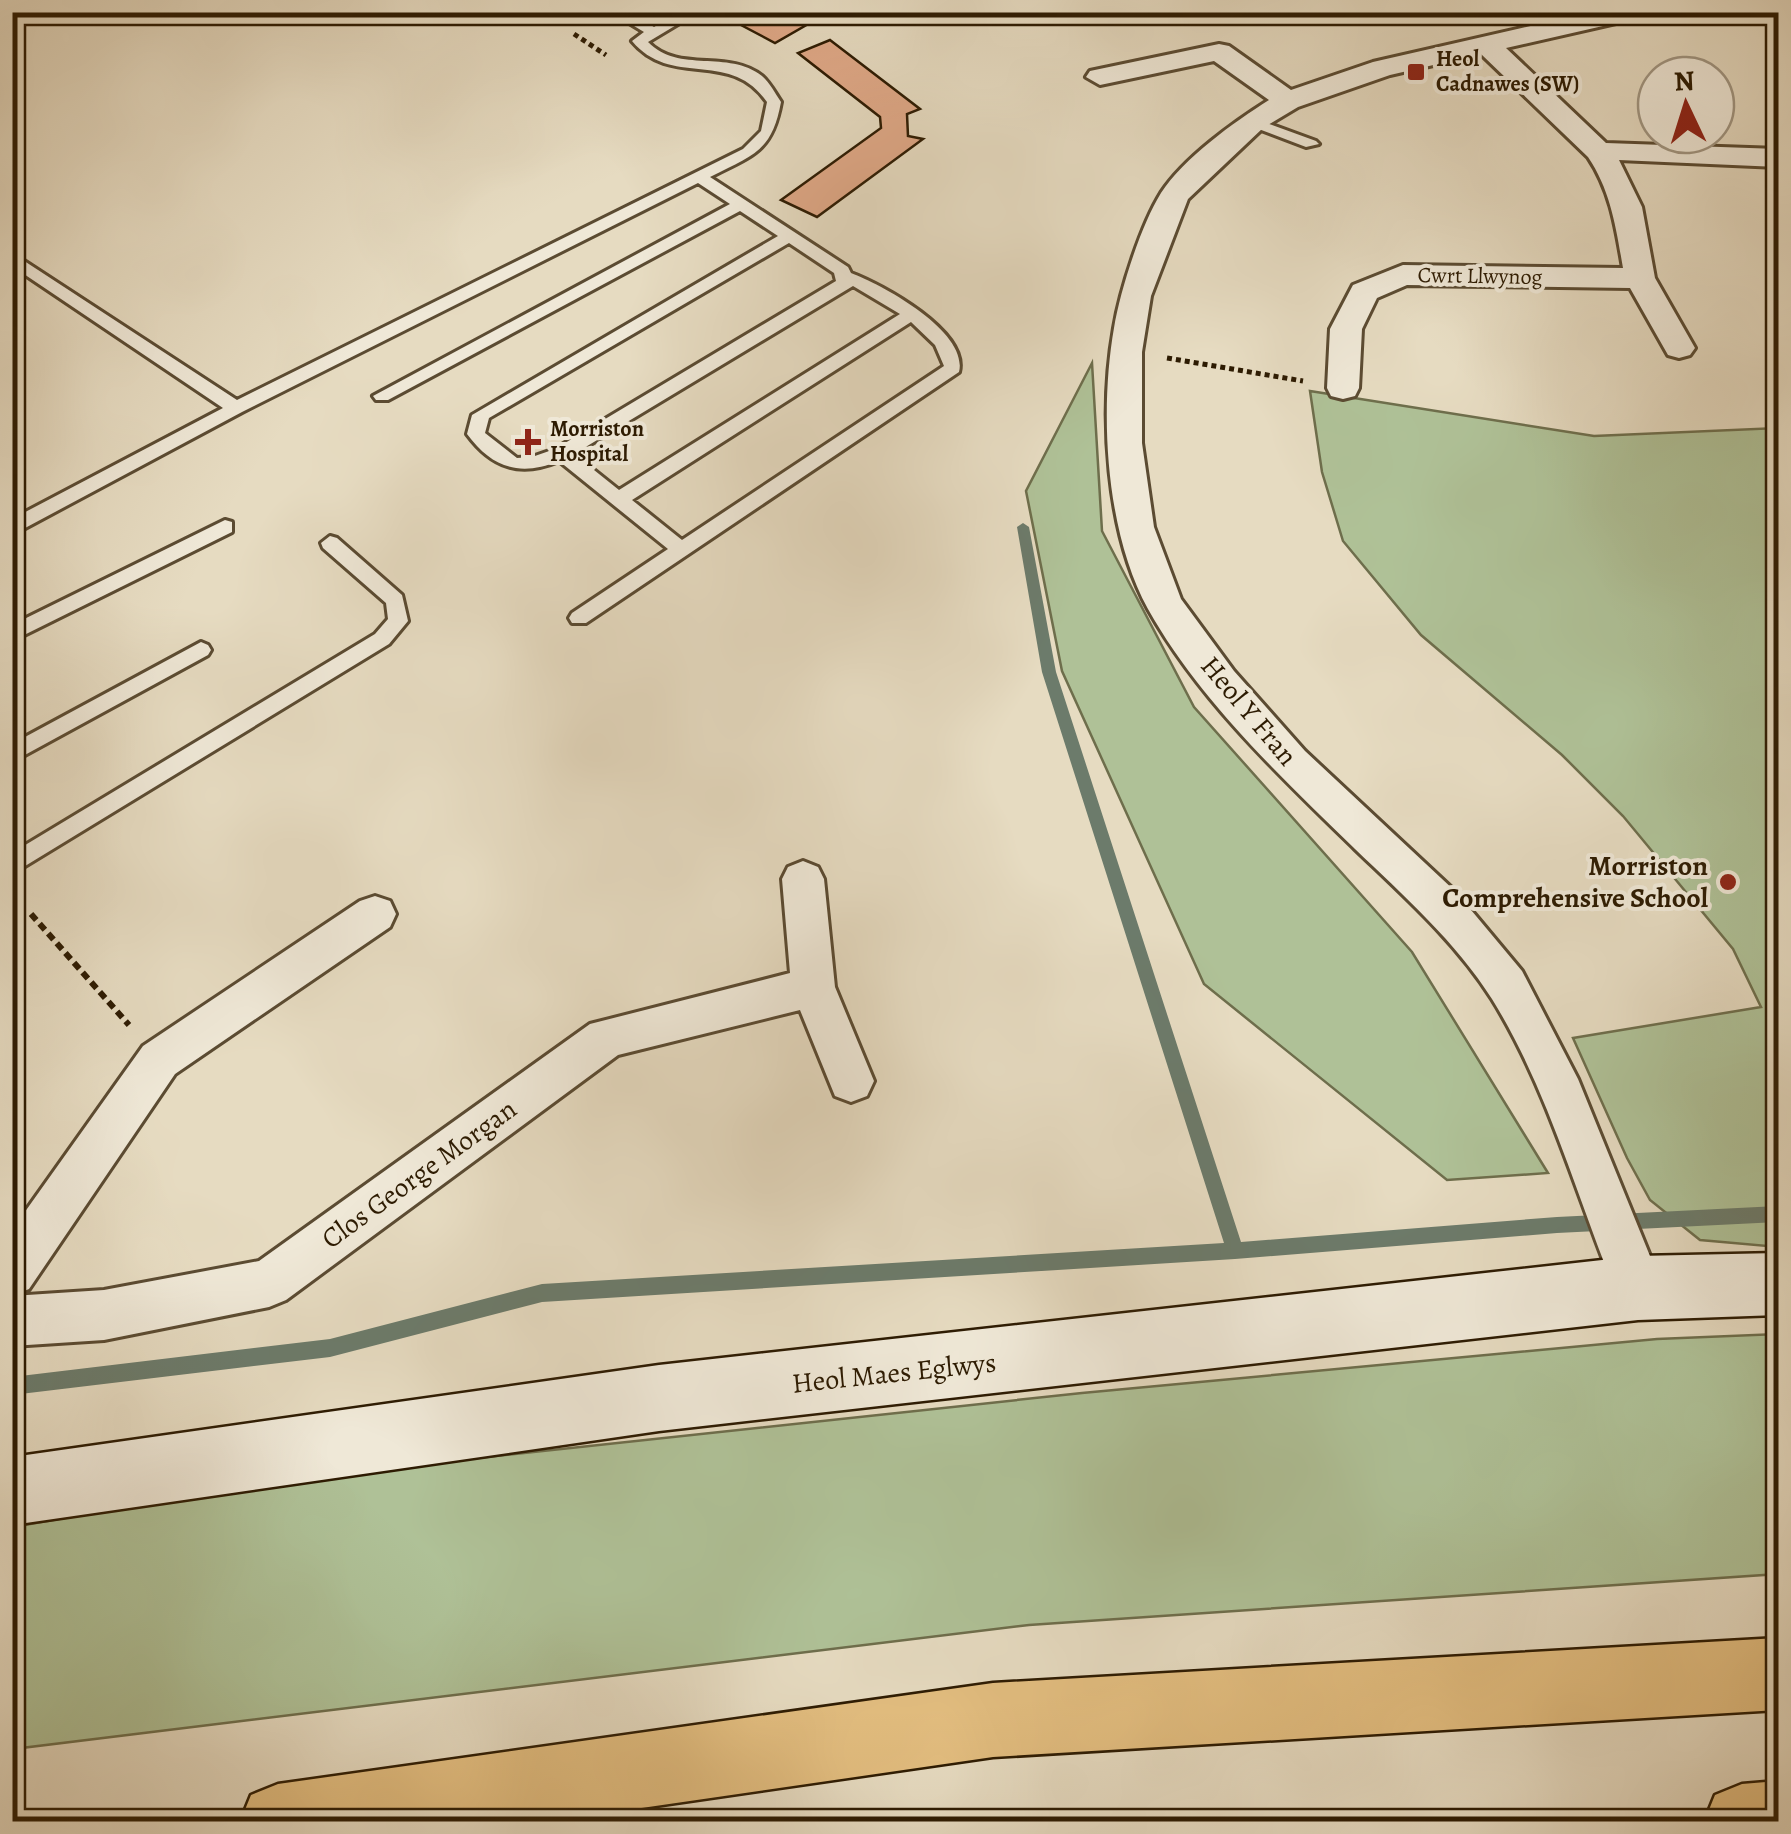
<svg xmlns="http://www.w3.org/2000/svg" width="1791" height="1834" font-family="Alegreya,serif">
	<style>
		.green { fill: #afc197; stroke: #6e6e4c; stroke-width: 2.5 }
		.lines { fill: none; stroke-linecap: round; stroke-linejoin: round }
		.stream { fill: #6c7b6b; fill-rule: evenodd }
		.building { fill: #dfa887; stroke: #2d1b02; stroke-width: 2.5 }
		.lane-casing { stroke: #5b4b32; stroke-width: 6 }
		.street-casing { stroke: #5b4b32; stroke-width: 6 }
		.secondary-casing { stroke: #2d1b02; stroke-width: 5 }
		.highway-casing { stroke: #2d1b02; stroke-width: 5 }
		.path-far1 { stroke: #2d1b02; stroke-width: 5; stroke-dasharray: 5 4; stroke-linecap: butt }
		.path { stroke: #2d1b02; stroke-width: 6; stroke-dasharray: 8 5; stroke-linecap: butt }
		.lane { fill: #efe8d7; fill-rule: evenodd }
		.street { fill: #efe8d7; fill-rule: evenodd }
		.secondary { fill: #efe8d7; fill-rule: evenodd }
		.highway { fill: #e3be80; fill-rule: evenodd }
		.poi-dot { fill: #8f2418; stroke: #efe8d7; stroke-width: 4 }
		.labels { text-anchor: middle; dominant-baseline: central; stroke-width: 8; stroke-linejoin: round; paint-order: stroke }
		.far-poi-label { font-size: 22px; font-weight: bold; fill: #2d1b02; stroke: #efe8d7; text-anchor: start }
		.far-street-label { font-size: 22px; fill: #2d1b02; stroke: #efe8d7 }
		.street-label { font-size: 28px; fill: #2d1b02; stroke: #efe8d7 }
		.poi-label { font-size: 28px; font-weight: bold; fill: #2d1b02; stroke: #efe8d7; text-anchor: end }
	</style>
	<rect width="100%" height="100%" fill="#e6dbc1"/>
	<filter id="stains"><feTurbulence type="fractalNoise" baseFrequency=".002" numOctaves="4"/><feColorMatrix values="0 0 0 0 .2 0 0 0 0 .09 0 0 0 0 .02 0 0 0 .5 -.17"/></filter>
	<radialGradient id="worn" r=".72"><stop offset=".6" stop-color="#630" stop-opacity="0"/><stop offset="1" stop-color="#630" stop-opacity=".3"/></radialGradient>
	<path class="green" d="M1092,363l10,168 92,176 218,245 136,221 -101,7 -243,-196 -142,-313 -36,-180z
		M1310,391l284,45 184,-8v819l-78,-7 -50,-40 -23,-42 -54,-120 188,-31 -28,-58 -110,-133 -61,-61 -141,-120 -78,-94 -21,-69z
		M1778,1334v240l-749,51 -1016,124v-222l288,-50 781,-84 575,-54z"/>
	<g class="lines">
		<path class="stream" d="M1023,523l6,4 27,145 185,570 316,-25 221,-11v16l-221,11 -322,26 -693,43 -212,55 -318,38v-18l318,-38 212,-55 682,-41 -182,-571 -25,-145z"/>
	</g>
	<path class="building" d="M764,12h65l-54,31 -34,-18z
		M830,40l90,69 -13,5 1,22 15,3 -106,78 -36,-17 100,-72 -1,-11 -82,-64z"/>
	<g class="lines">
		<g class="lane-casing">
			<path id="lane" d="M611,12h18l25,15 26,-15h18l-50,30c31,32 80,7 114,34 8,7 13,17 19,26 -9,50 -28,53 -71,75l138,90 3,6c32,12 118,59 108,99l-373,251h-14l-3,-5 3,-5 96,-64 -109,-88c-39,16 -67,7 -92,-27l5,-19 306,-179 -38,-25 -352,189h-12l-3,-4 357,-192 -32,-21 -456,229 -230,123v-16l211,-111 -211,-142v-13l225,147 506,-251 18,-18 6,-29c-37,-54 -95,-13 -135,-61l12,-9zM789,243l45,30 2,8 -281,168 -23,8 -15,1 -32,-25 4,-15zM853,286l47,28 -281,176 -45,-36zM911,322l24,23 9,21 -262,174 -50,-40z
				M1253,118l63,23 3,3 -13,3 -58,-22 -2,-3z
				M225,520l7,2v10l-220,109v-16z
				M330,536l7,2 65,57 6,26 -19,23 -377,230v-21l363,-219 13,-15 -2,-16 -63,-55 -2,-5z
				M201,642l7,3 3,5 -3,5 -196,107v-18z"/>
		</g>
		<g class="street-casing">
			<path id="street" d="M1592,12h50l-4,6 -132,30 100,95 172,6v18l-159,-7 23,47 13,71 40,70 -5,7 -11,3 -11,-3 -38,-67 -223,-3 -30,13 -15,31 -3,59 -4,8 -12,3 -12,-3 -4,-8 3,-59 23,-44 50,-20 220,3c-7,-40 -12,-77 -35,-111l-107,-103 -91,21 -92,32 -35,21 -75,71 -37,97 -9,56v91l12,84 27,72 53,72 71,80 151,141 66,79 56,108 85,209 -8,17 -17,7 -17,-7c-42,-100 -71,-213 -129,-306 -36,-57 -89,-104 -137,-150 -74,-72 -156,-149 -207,-240 -42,-76 -49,-196 -34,-281 6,-37 27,-103 47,-135 23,-35 73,-71 108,-93l-55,-39 -114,24 -14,-8 4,-6 129,-27 10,2 62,44 82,-28z
				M803,861l15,6 6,12 11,108 39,94 -7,15 -16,6 -16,-6 -35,-86 -182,45 -332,245 -17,7 -165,33 -92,6v-50l92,-6 155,-29 331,-237 200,-51 -8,-94 6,-12z
				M375,896l15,5 6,13 -6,13 -215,147 -146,215 -17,7v-66l131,-184 217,-145z"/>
		</g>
		<g class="secondary-casing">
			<path id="secondary" d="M1778,1253v62l-140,5 -979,111 -647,94v-68l647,-92 979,-109z"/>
		</g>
		<g class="highway-casing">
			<path id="highway" d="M1778,1638v72l-785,47 -448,65h-305l11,-27 27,-11 715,-101z
				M1778,1781v41h-74l11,-27 27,-11z"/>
		</g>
		<path class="path-far1" d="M574,34l32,21
			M1167,358l136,23"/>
		<path class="path" d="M31,914l98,111"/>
		<use href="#lane" class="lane"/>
		<use href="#street" class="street"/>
		<use href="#secondary" class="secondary"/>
		<use href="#highway" class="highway"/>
	</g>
	<g class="poi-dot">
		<rect x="1406" y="62" width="20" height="20" rx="5"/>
		<path d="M523 427h10v10h10v10h-10v10h-10v-10h-10v-10h10z"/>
		<circle cx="1728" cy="882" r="10"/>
	</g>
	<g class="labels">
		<g class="far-poi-label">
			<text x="1436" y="59">Heol<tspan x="1436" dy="25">Cadnawes (SW)</tspan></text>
			<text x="550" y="429">Morriston<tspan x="550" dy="25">Hospital</tspan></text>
		</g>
		<g class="far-street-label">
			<text transform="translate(1480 276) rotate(1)">Cwrt Llwynog</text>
		</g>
		<g class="street-label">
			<text transform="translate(1249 711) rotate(50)">Heol Y Fran</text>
			<text transform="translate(419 1174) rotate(-36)">Clos George Morgan</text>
			<text transform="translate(894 1373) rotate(-6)">Heol Maes Eglwys</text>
		</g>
		<g class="poi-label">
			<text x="1708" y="866">Morriston<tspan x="1708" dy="32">Comprehensive School</tspan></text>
		</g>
	</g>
	<rect width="1791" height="1834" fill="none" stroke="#e6dbc1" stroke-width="50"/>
	<rect x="15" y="15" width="1761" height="1804" fill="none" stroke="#2d1b02" stroke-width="5"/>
	<rect x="25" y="25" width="1741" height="1784" fill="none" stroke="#2d1b02" stroke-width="2.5"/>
	<g transform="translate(1686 105) rotate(356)"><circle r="48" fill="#efe8d7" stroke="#a19682" stroke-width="2.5"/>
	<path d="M0-8L18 38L0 25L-18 38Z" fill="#8f2418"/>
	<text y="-15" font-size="28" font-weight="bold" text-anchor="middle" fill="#2d1b02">N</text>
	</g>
	<rect width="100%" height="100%" filter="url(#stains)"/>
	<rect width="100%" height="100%" fill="url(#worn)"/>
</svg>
